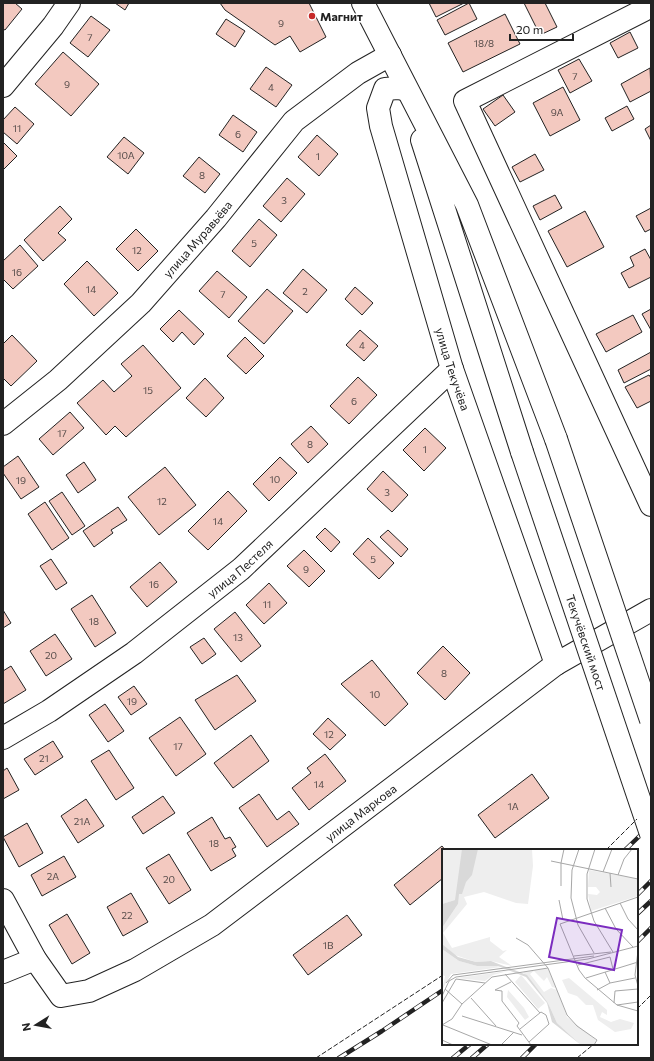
<svg xmlns="http://www.w3.org/2000/svg" width="654" height="1061" font-family="Commissioner,sans-serif">
	<style>
		.building { fill: #f3c9c0; stroke: #222 }
		.lines { fill: none; stroke-linecap: round; stroke-linejoin: round }
		.minor-casing { stroke: #222; stroke-width: 24 }
		.major-casing { stroke: #222; stroke-width: 24 }
		.minor { stroke: #fff; stroke-width: 22 }
		.major { stroke: #fff; stroke-width: 22 }
		.rail-casing { stroke: #222; stroke-width: 4.5 }
		.rail { stroke: #fff; stroke-width: 3; stroke-dasharray: 9; stroke-linecap: butt }
		.major-bridge-casing { stroke: #222; stroke-width: 24; stroke-linecap: butt }
		.major-bridge { stroke: #fff; stroke-width: 22 }
		.fence { stroke: #222; stroke-width: 1; stroke-dasharray: 5 2; stroke-linecap: butt }
		.poi-dot { fill: #c62828; stroke: #fff; stroke-width: 1.5 }
		.labels { text-anchor: middle; dominant-baseline: central; stroke-width: 3; stroke-linejoin: round; paint-order: stroke }
		.number-label { font-size: 10px; fill: #564c4a }
		.poi-label { font-size: 12px; font-weight: bold; fill: #222; stroke: #fff; text-anchor: start }
		.street-label { font-size: 12px; fill: #222; stroke: #fff }
		.inset-road { fill: none; stroke: #a7a7a7; stroke-width: 1 }
		.view { fill: #7b2cbf; fill-opacity: 0.15; stroke: #7b2cbf; stroke-width: 2 }
		.inset-edge { fill: none; stroke: #222; stroke-width: 2 }
	</style>
	<rect width="100%" height="100%" fill="#fff"/>
	<path class="building" d="M3,3h12l7,6 -17,21 -2,-1z
		M115,3h14l-4,7z
		M220,3h89l17,34 -26,15 -10,-16 -15,9 -50,-35z
		M429,3h35l-28,14z
		M469,3l8,16 -32,16 -8,-15z
		M524,3h21l12,24 -17,8z
		M505,14l15,30 -57,28 -15,-29z
		M91,16l19,14 -22,27 -18,-14z
		M226,19l19,12 -10,16 -19,-13z
		M630,32l8,16 -20,10 -8,-15z
		M63,52l36,32 -28,32 -36,-32z
		M579,59l13,22 -22,12 -12,-23z
		M266,67l26,18 -16,22 -26,-18z
		M650,68l1,23 -21,11 -9,-18z
		M563,87l17,33 -30,16 -17,-33z
		M503,95l12,17 -20,14 -12,-17z
		M627,106l7,13 -22,12 -7,-13z
		M15,107l19,17 -17,20 -14,-12v-12z
		M233,115l24,17 -14,20 -24,-17z
		M651,125v16l-6,-12z
		M317,135l21,19 -19,22 -21,-19z
		M124,137l20,16 -16,21 -21,-17z
		M3,142l14,14 -14,14z
		M535,154l9,16 -24,12 -8,-15z
		M199,157l21,17 -15,19 -22,-17z
		M287,178l18,16 -24,28 -18,-16z
		M555,195l7,13 -22,12 -7,-14z
		M60,206l12,13 -14,14 8,7 -23,21 -19,-21z
		M651,208v21l-6,3 -9,-16z
		M585,211l19,36 -37,20 -19,-36z
		M259,219l18,16 -27,32 -18,-16z
		M136,229l22,22 -20,20 -22,-22z
		M20,245l18,21 -25,23 -10,-10v-18z
		M645,249l6,11v17l-22,11 -8,-15 13,-7 -4,-9z
		M87,261l31,32 -24,23 -30,-32z
		M303,269l24,21 -20,23 -24,-20z
		M217,271l30,26 -18,21 -30,-27z
		M355,287l18,16 -11,12 -17,-16z
		M267,289l26,22 -29,33 -26,-23z
		M651,309v21l-9,-16z
		M179,310l25,24 -10,11 -12,-13 -9,10 -13,-13z
		M633,315l9,17 -36,20 -10,-18z
		M360,330l18,16 -14,15 -18,-16z
		M12,335l25,26 -26,25 -8,-8v-34z
		M245,337l19,19 -18,18 -19,-18z
		M143,345l38,43 -55,49 -11,-11 -9,9 -29,-32 26,-23 11,12 18,-16 -11,-12z
		M651,352v17l-27,14 -6,-13z
		M649,375l2,3v23l-14,7 -12,-21z
		M358,377l19,18 -28,29 -19,-18z
		M205,378l19,20 -18,19 -20,-19z
		M70,412l14,16 -31,27 -14,-16z
		M311,426l17,18 -20,19 -17,-19z
		M425,428l21,20 -22,23 -21,-21z
		M18,456l21,31 -18,12 -18,-26v-6z
		M280,457l17,16 -28,28 -16,-17z
		M84,462l12,18 -18,13 -12,-18z
		M165,467l31,38 -37,30 -31,-38z
		M383,471l25,24 -16,17 -25,-23z
		M228,491l19,20 -39,39 -20,-19z
		M62,492l23,34 -13,9 -23,-34z
		M45,502l24,36 -17,12 -24,-36z
		M118,507l9,13 -16,10 2,3 -19,14 -11,-16z
		M325,528l15,14 -9,10 -15,-15z
		M388,530l20,19 -7,8 -21,-20z
		M368,538l26,25 -15,16 -26,-25z
		M304,550l21,21 -16,16 -22,-21z
		M51,559l16,24 -11,7 -16,-24z
		M160,562l17,20 -30,25 -17,-20z
		M269,583l18,20 -23,21 -18,-19z
		M92,595l24,38 -21,14 -24,-38z
		M3,610l8,13 -8,5z
		M235,612l26,34 -20,16 -27,-33z
		M55,634l17,25 -26,17 -16,-25z
		M204,638l12,16 -14,10 -12,-17z
		M443,646l27,27 -25,27 -28,-27z
		M372,660l36,44 -23,22 -44,-42z
		M11,666l15,24 -23,14v-33z
		M237,675l19,26 -41,29 -20,-30z
		M134,686l13,18 -16,11 -13,-18z
		M105,704l19,27 -16,11 -19,-27z
		M180,717l26,37 -30,22 -27,-38z
		M328,718l18,17 -16,15 -17,-16z
		M251,735l18,26 -36,27 -19,-25z
		M53,741l10,16 -28,18 -11,-16z
		M109,750l25,38 -18,12 -25,-39z
		M325,754l21,27 -37,29 -17,-22 19,-15 -4,-5z
		M7,768l12,22 -16,9v-28z
		M532,774l17,24 -54,40 -17,-23z
		M259,794l18,26 12,-9 10,13 -32,23 -28,-39z
		M163,796l12,17 -32,21 -11,-17z
		M86,799l18,27 -26,17 -17,-27z
		M212,817l13,22 5,-2 6,10 -4,2 4,7 -25,15 -24,-38z
		M27,823l16,30 -24,14 -16,-30z
		M442,846l3,4h-2v28l-33,27 -16,-20z
		M169,854l22,36 -22,14 -23,-36z
		M64,856l12,21 -34,19 -11,-21z
		M131,893l17,29 -25,14 -16,-29z
		M67,914l23,39 -18,11 -23,-39z
		M347,915l15,20 -54,40 -15,-20z"/>
	<g class="lines">
		<g class="minor-casing">
			<g id="minor">
				<path d="M644,10l-179,91 186,404"/>
				<path d="M3,86l50,-60 16,-23"/>
				<path id="s1" d="M405,89l-7,-1 -13,1 -7,19 3,18 71,243 104,295"/>
				<path id="s2" d="M3,424l55,-44 83,-77 75,-85 78,-97 64,-48 32,-18"/>
				<path id="s3" d="M3,738l46,-27 85,-58 107,-84 211,-200"/>
				<path id="s4" d="M3,900l32,59 26,37 28,-5 46,-21 77,-45 344,-261 95,-54"/>
				<path d="M3,972l32,-13"/>
			</g>
		</g>
		<g class="major-casing">
			<path id="major" d="M363,3l104,202 89,234
				M422,140l100,312"/>
		</g>
		<use href="#minor" class="minor"/>
		<use href="#major" class="major"/>
		<g class="rail-casing">
			<path id="rail" d="M625,850l26,-25
				M637,895l14,-14
				M637,914l14,-13
				M637,942l14,-14
				M339,1058l43,-27 61,-41
				M453,1058l17,-14
				M472,1058l16,-14
				M522,1058l14,-14"/>
		</g>
		<use href="#rail" class="rail"/>
		<g class="major-bridge-casing">
			<g id="major-bridge">
				<path d="M556,439l95,281"/>
				<path id="s5" d="M522,452l129,382"/>
			</g>
		</g>
		<use href="#major-bridge" class="major-bridge"/>
		<path class="fence" d="M606,850l31,-31
			M637,1009l14,-14
			M316,1058l127,-83
			M577,1058l17,-14"/>
	</g>
	<circle class="poi-dot" cx="312" cy="16" r="4"/>
	<g class="labels">
		<g class="number-label">
			<text x="281" y="23">9</text>
			<text x="90" y="37">7</text>
			<text x="484" y="43">18/8</text>
			<text x="575" y="76">7</text>
			<text x="67" y="84">9</text>
			<text x="271" y="87">4</text>
			<text x="557" y="112">9А</text>
			<text x="17" y="128">11</text>
			<text x="238" y="134">6</text>
			<text x="126" y="155">10А</text>
			<text x="318" y="156">1</text>
			<text x="202" y="175">8</text>
			<text x="284" y="200">3</text>
			<text x="254" y="243">5</text>
			<text x="137" y="250">12</text>
			<text x="17" y="272">16</text>
			<text x="91" y="289">14</text>
			<text x="305" y="291">2</text>
			<text x="223" y="294">7</text>
			<text x="362" y="345">4</text>
			<text x="148" y="390">15</text>
			<text x="354" y="401">6</text>
			<text x="62" y="433">17</text>
			<text x="310" y="444">8</text>
			<text x="425" y="449">1</text>
			<text x="275" y="479">10</text>
			<text x="21" y="480">19</text>
			<text x="387" y="492">3</text>
			<text x="162" y="501">12</text>
			<text x="218" y="521">14</text>
			<text x="373" y="559">5</text>
			<text x="306" y="569">9</text>
			<text x="154" y="584">16</text>
			<text x="267" y="604">11</text>
			<text x="94" y="621">18</text>
			<text x="238" y="637">13</text>
			<text x="51" y="655">20</text>
			<text x="444" y="673">8</text>
			<text x="375" y="694">10</text>
			<text x="132" y="701">19</text>
			<text x="329" y="734">12</text>
			<text x="178" y="746">17</text>
			<text x="44" y="758">21</text>
			<text x="319" y="784">14</text>
			<text x="513" y="806">1А</text>
			<text x="82" y="821">21А</text>
			<text x="214" y="843">18</text>
			<text x="53" y="876">2А</text>
			<text x="169" y="879">20</text>
			<text x="127" y="915">22</text>
			<text x="328" y="945">1В</text>
		</g>
		<g class="poi-label">
			<text x="320" y="16">Магнит</text>
		</g>
		<g class="street-label">
			<text stroke="none"><textPath href="#s2" startOffset="269">улица Муравьёва</textPath></text>
			<text stroke="none"><textPath href="#s1" startOffset="312">улица Текучёва</textPath></text>
			<text stroke="none"><textPath href="#s3" startOffset="292">улица Пестеля</textPath></text>
			<text stroke="none"><textPath href="#s5" startOffset="201">Текучёвский мост</textPath></text>
			<text stroke="none"><textPath href="#s4" startOffset="467">улица Маркова</textPath></text>
		</g>
	</g>
	<g transform="translate(442 849)">
		<rect width="196" height="196" fill="#fff"/>
		<path d="M0,0h90l1,17 -5,38 -12,-1 -32,-11 -20,5 3,7 -24,29 9,15 38,-11v4l13,10 4,-1 -8,7 13,9 -21,-5 -15,1 -21,-7 -13,-11v-16l16,-24 -3,-4 -13,4zM147,21l49,9v17l-47,15 -3,-17 9,1 3,-3 -4,-5h-8zM0,100l17,12 18,5 15,-1 9,2 -50,7 -9,16 3,-14 -3,-1zM101,120h5l8,19 -4,-1 -5,-10 -3,4 -10,-10 -4,3 14,18 7,-4 6,2 10,27 29,23 -2,5h-13l-24,-22 -9,-20 -25,-31zM66,122l-15,4 -8,6 -28,-3zM79,126l24,28 -7,6 -23,-27zM127,129l38,32v5l-5,-3 -2,5 11,5 9,-3 14,4 -3,6 -16,3 -17,-12 -5,-15h-7l-9,-9 -9,-3 -6,-13zM66,141l16,18 5,9 -4,3 -18,-23z" fill="#eee"/>
		<path d="M20,0h16l-6,26 -6,7 -4,12h-3l-1,10 -16,24v-24l13,-4zM0,95l16,13 18,5 15,-1 36,14 21,28 9,20 24,22 -29,-23 -5,-19 -21,-26 -28,-11h-21l-18,-5 -17,-12z" fill="#d9d9d9"/>
		<path class="inset-road" d="M137,0l-7,21 -1,28 7,27 16,28M153,0l-8,25v25l7,22 19,31M109,12l87,18M161,23l9,-23M168,24l1,14M176,26l6,-16 8,-10M119,37v-23l3,-14M196,48l-78,27 19,46 6,8 32,27 21,6M117,51l4,20M178,54l8,16 10,11M163,59l11,21 17,18M74,89l12,7 20,23 19,47 10,11 20,14 -3,5M196,102l-3,24 3,11M132,107l37,-4M136,116l32,-8 3,12M163,123l5,11M63,125l35,39M144,129l52,-16M69,133l-16,8 7,1v10l17,22 -2,3 14,19M4,134l7,-8 141,-19M3,140l17,15M155,141l13,-7 25,-5M0,147l7,-15 7,-4 132,-18 50,-13M29,149l25,28M0,154l14,-24 29,4M172,154l1,-12 23,-2M175,156l21,-3M20,167l60,19M0,176l10,-6 10,-15 30,-27 56,-9M1,176l49,20M78,180l21,-17 5,3 3,9 -20,18M0,191l11,5M59,196l13,-13"/>
		<path class="view" d="M115,69l65,12 -8,40 -65,-13z"/>
		<rect width="196" height="196" class="inset-edge"/>
	</g>
	<rect width="654" height="1061" fill="none" stroke="#222222" stroke-width="8"/>
	<g transform="translate(36 1025) rotate(259)" stroke="#ffffff" stroke-width="3" paint-order="stroke">
	<path d="M0-3L7 15L0 10L-7 15Z" fill="#222222"/>
	<text y="-6" font-size="11" font-weight="bold" text-anchor="middle" fill="#222222">N</text>
	</g>
	<path d="M510 34v6h63v-6" fill="none" stroke="#222222" stroke-width="2"/>
	<text x="516" y="34" font-size="12" fill="#222222" stroke="#ffffff" stroke-width="3" paint-order="stroke">20 m</text>
</svg>
